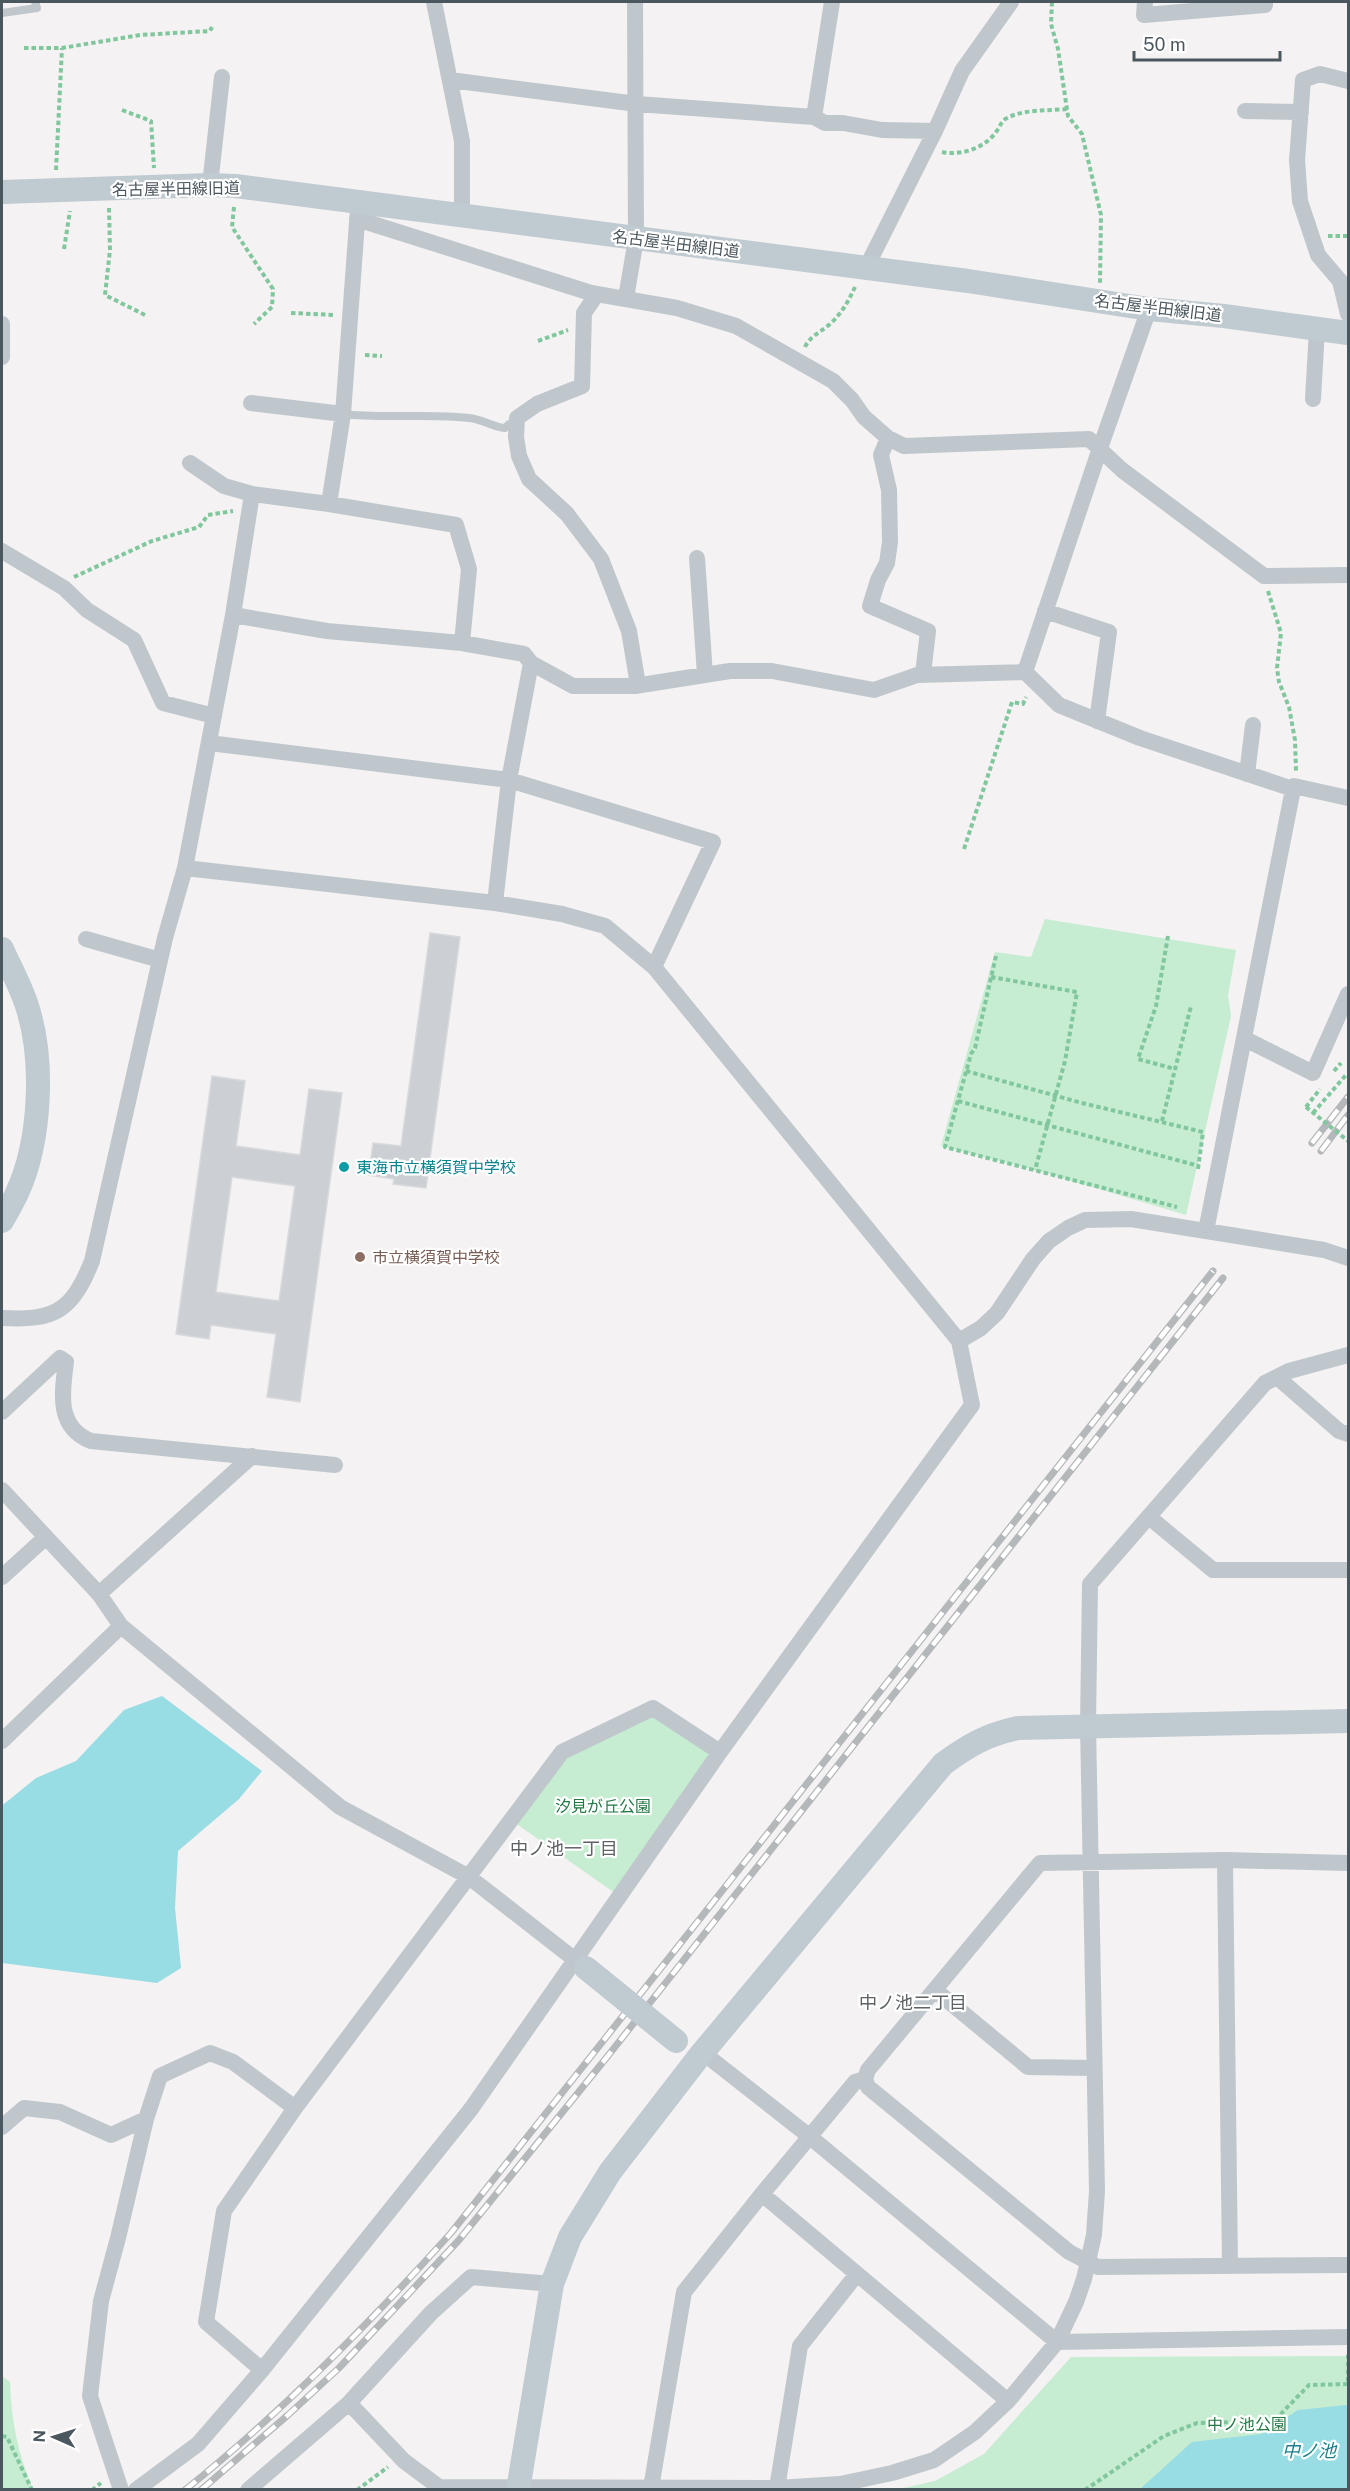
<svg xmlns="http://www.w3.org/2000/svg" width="1350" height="2491" font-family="'Public Sans','Noto Sans JP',sans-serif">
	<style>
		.green { fill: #c6ecd1 }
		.water { fill: #98dce4 }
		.building { fill: #ccd0d4; stroke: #d7d9dc; stroke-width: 1.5; fill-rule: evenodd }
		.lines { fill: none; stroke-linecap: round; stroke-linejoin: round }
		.path { stroke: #81c79e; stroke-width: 4; stroke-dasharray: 4.5 3; stroke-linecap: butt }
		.lane { stroke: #bfc7cd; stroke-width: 8 }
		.street { stroke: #bfc7cd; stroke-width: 16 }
		.secondary { stroke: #c0cad1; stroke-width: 24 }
		.rail-casing { stroke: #b5b8bb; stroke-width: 7 }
		.rail { stroke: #fff; stroke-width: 4.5; stroke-dasharray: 14; stroke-linecap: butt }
		.path-bridge { stroke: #81c79e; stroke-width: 4; stroke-dasharray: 4.5 3; stroke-linecap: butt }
		.secondary-bridge { stroke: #c0cad1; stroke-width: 24 }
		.culture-dot { fill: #0f9aa8; stroke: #fff; stroke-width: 2 }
		.education-dot { fill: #8d6e63; stroke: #fff; stroke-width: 2 }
		.labels { text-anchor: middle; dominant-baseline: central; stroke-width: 4.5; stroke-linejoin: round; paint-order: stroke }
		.street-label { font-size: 16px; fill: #4b575e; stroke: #fff }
		.culture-label { font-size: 16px; fill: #0d838f; stroke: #fff; text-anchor: start }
		.education-label { font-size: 16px; fill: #785e54; stroke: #fff; text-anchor: start }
		.park-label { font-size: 16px; fill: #227a45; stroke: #fff }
		.neighbourhood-label { font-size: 18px; fill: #5f6366; stroke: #fff }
		.water-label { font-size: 18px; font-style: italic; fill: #1a7f8b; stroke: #fff }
	</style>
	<rect width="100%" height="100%" fill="#f4f2f2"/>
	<path class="green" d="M1045,919l191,31 -8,46 3,20 -45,199 -151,-45 -94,-24 54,-194 36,5z
		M653,1708l67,44 -101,144 -108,-76 51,-68z
		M1348,2356v133l-453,1 40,-9 49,-27 87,-97z
		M2,2376l8,6c1,37 8,73 23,107h-31z"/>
	<path class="water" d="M162,1696l100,75 -23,28 -61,52 -3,57 6,60 -24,15 -155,-20v-159h2l32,-26 40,-17 48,-51z
		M1347,2405l1,84h-208l52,-47 69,-8 37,-24z"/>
	<path class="building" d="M430,933l30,4 -34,251 -33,-4 1,-5 -25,-4 4,-32 28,3z
		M212,1076l33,5 -9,65 64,9 9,-66 33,4 -42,309 -33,-5 9,-63 -65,-9 -2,14 -33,-5zM232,1177l63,9 -16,115 -63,-9z"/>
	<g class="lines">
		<path class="path" d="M1052,2l-1,22 7,25 10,67 14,18 19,81 -1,68
			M24,48h38l78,-13 70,-4 2,-4
			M122,110l29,11 3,47
			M942,152c19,4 43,-4 54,-20 4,-5 5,-11 11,-14 17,-9 41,-7 60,-9
			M56,170l6,-122
			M234,207l-2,20 41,62 -1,18 -18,17
			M109,208l1,42 -5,45 42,21
			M1328,236h20
			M64,249l6,-38
			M291,313l44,2
			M538,341l30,-11
			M805,347c5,-11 16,-15 25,-23 12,-11 18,-22 25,-37
			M365,355l17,1
			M74,577l78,-36 47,-14 9,-12 25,-4
			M1268,591l13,42 -4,35 2,14 10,25 6,33 1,31
			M964,849l48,-147 11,2 3,-7
			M1168,936l-12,70 -18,53 37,10
			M996,956l-21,92 -4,6 -26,93 232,60
			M991,977l86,15 -12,69 -30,109
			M966,1071l116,32 121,29 -5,37
			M1334,1071l7,-8
			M958,1101l241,65
			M1306,1107l14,-18
			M1313,1113l33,-38
			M1162,1121l29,-115
			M2,2436l5,1 25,53
			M92,2490l9,-7
			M357,2490l31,-23
			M1085,2490l79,-54 33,-13 77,-2 35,-36 39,-1v-30"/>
		<path class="lane" d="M2,13l35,-5 -2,-6
			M343,414c42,5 85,-1 126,4 13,1 24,9 36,10l4,-4 8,1"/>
		<path class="street" d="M434,2l28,139v74
			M1145,2l-1,13 121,-10v-3
			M450,80l187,24 177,13 11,6h18l39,7 53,1
			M1348,81l-28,-7 -17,6 -6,80 3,41 18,54 22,26 8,33
			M1245,111l56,1
			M814,117l18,-115
			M210,185l12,-108
			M357,219l234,74 86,15 59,18 97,55 19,19 12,17 24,21 16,8 185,-7 33,31 142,106 84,-1
			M866,268l69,-137 27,-60 49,-69
			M597,294l-13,19 -2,73 -45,18 -20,14 -1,19 3,19 10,23 38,35 34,45 28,72 9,54
			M626,298l10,-59 -1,-237
			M2,357v-33
			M1313,399l4,-70
			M251,403l92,11
			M888,438l-7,17 8,35 1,52 -3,21 -9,17 -8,26 58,25 -5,43
			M190,463l34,23 28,8
			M329,504l14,-90 15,-205
			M2,551l62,37 23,22 47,30 29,63 51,13
			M697,558l8,117
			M1045,611l64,21 -12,89
			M233,615l94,16 135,12 62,11 7,9 42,23h62l95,-15h42l102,19 43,-15 108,-3 34,33 81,33 153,51 -87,442
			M1025,672l74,-221 50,-142
			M209,743l300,37 204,62 -59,125
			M1247,774l6,-49
			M1294,786l54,12
			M495,903l14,-123 22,-117
			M86,939l74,21
			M1245,1039l68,34 35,-79
			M2,1318c53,3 70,-7 90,-57l73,-323 20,-70 48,-253 19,-121 77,10 127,21 13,44 -7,74
			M959,1341l22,-13 16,-15 36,-54 16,-18 19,-13 17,-8 46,-1 193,31 24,8
			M1277,1377l62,54 9,3
			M2,1412l58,-54 6,4c-4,31 -10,65 25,79l244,24
			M2,1490l97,104 22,32 219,181 129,70 105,82
			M1149,1517l64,53h135
			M2,1577l44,-40
			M99,1594l153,-138
			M2,1741l119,-115
			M1225,1860l5,406
			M935,1990l93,77 66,1
			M702,2052l107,84 248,206 291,-5
			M865,2079l3,8 201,165 29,15 250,-2
			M2,2127l22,-19 36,4 51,23 35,-16 14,-43 50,-23 23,9 62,46
			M762,2194l246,207
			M262,2370l-56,-48 18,-111 71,-103 267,-356 91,-44 67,44
			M349,2403l55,58 35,26 338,1 63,-4 52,-11 42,-13 41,-28 33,-31 49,-59 19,-40 8,-23 10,-44 3,-44 -9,-466 2,-141 175,-201 24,-12 59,-16
			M651,2488l33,-196 78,-98 93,-112 10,-3 3,-9 172,-207 185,-3 123,3
			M777,2488l23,-142 57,-72
			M121,2490l-31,-94 11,-95 17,-63 28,-119
			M136,2490l62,-46 64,-74 209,-261 249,-357 252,-347 -13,-64 -305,-374 -49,-41 -43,-12 -67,-11 -310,-35
			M248,2490l101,-87 82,-90 40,-36 81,7"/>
		<path class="secondary" d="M2,192l208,-7 25,1 733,95 181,28 75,7 124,17
			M2,949c8,18 18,36 24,54 19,55 15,138 -9,190 -4,9 -10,19 -15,28
			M518,2490l34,-206 18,-47 40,-65 88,-114 245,-294c26,-19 43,-29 75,-36l330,-7"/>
		<g class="rail-casing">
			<path id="rail" d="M1312,1143l36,-46
				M1321,1151l27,-36
				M185,2490c96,-77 183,-165 266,-257l762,-962
				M201,2490l87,-75 51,-47 120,-128 148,-183 616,-779"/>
		</g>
		<use href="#rail" class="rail"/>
		<path class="path-bridge" d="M1306,1107l42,34"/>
		<path class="secondary-bridge" d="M586,1968l90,73"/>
	</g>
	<circle class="culture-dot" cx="344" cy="1167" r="6"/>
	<circle class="education-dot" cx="360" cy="1257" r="6"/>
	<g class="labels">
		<g class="street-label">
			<text transform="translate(176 189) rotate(-1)">名古屋半田線旧道</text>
			<text transform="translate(676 244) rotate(7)">名古屋半田線旧道</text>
			<text transform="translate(1158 308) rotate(7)">名古屋半田線旧道</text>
		</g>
		<g class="culture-label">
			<text x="356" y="1167">東海市立横須賀中学校</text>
		</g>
		<g class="education-label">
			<text x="372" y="1257">市立横須賀中学校</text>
		</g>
		<g class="park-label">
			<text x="603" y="1806">汐見が丘公園</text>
			<text x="1247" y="2424">中ノ池公園</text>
		</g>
		<g class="neighbourhood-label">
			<text x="564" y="1848">中ノ池一丁目</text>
			<text x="913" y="2002">中ノ池二丁目</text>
		</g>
		<g class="water-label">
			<text x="1309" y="2450">中ノ池</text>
		</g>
	</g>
	<rect width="1350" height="2491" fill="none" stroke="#4b575e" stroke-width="6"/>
	<g transform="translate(54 2437) rotate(273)" stroke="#ffffff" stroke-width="4.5" paint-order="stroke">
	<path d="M0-4.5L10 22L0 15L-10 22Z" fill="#4b575e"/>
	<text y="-9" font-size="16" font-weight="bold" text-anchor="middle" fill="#4b575e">N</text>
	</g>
	<path d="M1134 51v9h146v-9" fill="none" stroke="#4b575e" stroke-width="3"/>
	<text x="1143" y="51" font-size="18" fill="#4b575e" stroke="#ffffff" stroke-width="4.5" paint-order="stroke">50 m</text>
</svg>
